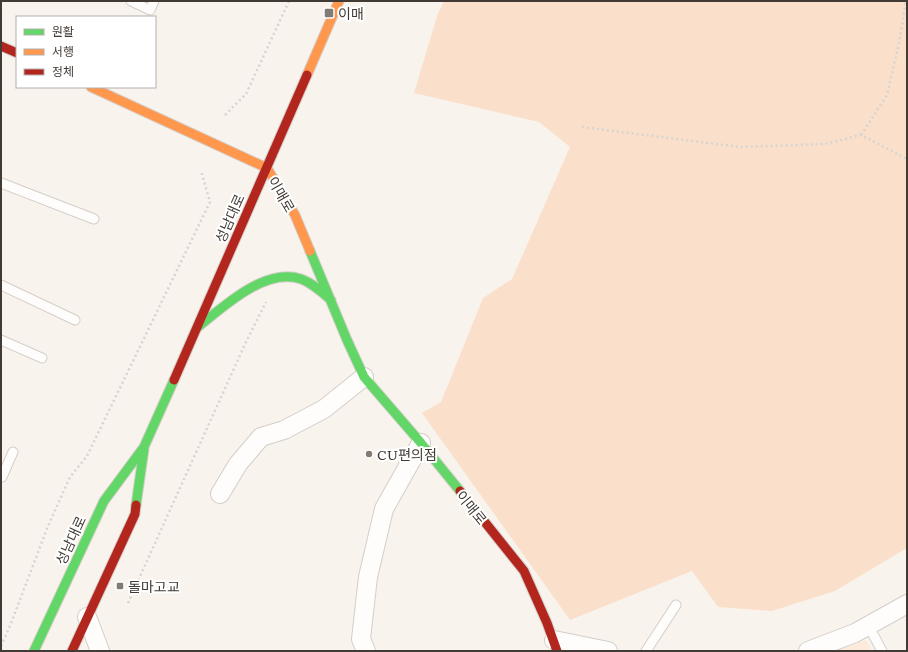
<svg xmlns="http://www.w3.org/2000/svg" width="908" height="652" font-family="Literata,'Noto Sans KR',serif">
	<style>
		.built { fill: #fcebdc }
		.green { fill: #fae0ca }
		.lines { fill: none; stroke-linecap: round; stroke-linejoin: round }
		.lane-casing { stroke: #d4cec8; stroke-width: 11 }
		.street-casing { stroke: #d4cec8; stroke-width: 20 }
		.fast-casing { stroke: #d4cec8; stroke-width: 11 }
		.slow-casing { stroke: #d4cec8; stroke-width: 11 }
		.jam-casing { stroke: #d4cec8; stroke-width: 11 }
		.path { stroke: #d6d4d2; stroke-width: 2.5; stroke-dasharray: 2 3; stroke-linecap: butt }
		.lane { stroke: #fefdfc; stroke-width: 9 }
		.street { stroke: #fefdfc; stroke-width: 18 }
		.fast { stroke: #63d668; stroke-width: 9 }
		.slow { stroke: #ff974d; stroke-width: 9 }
		.jam { stroke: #b3261e; stroke-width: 9 }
		.poi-dot { fill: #827b75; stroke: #fff; stroke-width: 1.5 }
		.labels { text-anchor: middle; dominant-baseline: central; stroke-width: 4; stroke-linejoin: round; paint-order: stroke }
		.poi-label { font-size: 14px; fill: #423a34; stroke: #fff; text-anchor: start }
		.street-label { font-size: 14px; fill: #423a34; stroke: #fff }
	</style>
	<rect width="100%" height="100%" fill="#f9f3ed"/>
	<path class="built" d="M866,640l5,11h-37z"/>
	<path class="green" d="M444,1h463v547l-72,43 -63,20 -54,-4 -26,-36 -122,49 -148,-207 19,-11 42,-104 29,-19 58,-132 -31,-25 -125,-29 24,-80z"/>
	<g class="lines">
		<g class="lane-casing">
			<path id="lane" d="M131,1l19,9 4,-9
				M1,183l93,36
				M1,285l74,35
				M1,340l41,18
				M1,476l1,1 11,-25
				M868,625l14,26
				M646,651l30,-46"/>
		</g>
		<g class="street-casing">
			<path id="street" d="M220,494l18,-30 23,-27 23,-7 40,-21 40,-32
				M87,617l13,34
				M554,640l54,11
				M366,651l-5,-12 7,-62 16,-68 37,-66
				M808,651l47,-18 52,-29"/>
		</g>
		<g class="fast-casing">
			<path id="fast" d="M310,251l37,89 17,37 57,66 39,48
				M198,327c25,-20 67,-60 103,-48 11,4 21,13 30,21
				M136,505l8,-56
				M34,651l70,-150 40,-54 30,-67"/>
		</g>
		<g class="slow-casing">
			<path id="slow" d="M307,75l32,-74
				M91,87l176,81 28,47 15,36"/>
		</g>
		<g class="jam-casing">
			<path id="jam" d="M1,46l16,7
				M174,380l133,-305
				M460,491l64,80 23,52 10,28
				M72,651l63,-137 1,-9"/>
		</g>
		<path class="path" d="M225,115l21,-21 43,-93
			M582,127l158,20 85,-3 36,-9 46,24
			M861,135l26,-40 12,-52 7,-42
			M128,603l118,-261 20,-40
			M1,646l9,-20 38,-100 22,-49 17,-21 123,-254 -9,-31"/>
		<use href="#lane" class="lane"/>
		<use href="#street" class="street"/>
		<use href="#fast" class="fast"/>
		<use href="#slow" class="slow"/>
		<use href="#jam" class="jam"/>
	</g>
	<g class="poi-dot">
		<rect x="324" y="8" width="10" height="10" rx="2"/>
		<circle cx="369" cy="454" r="4"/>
		<rect x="116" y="582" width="8" height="8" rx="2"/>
	</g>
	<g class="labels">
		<g class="poi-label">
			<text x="338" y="13">이매</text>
			<text x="377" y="454">CU편의점</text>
			<text x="128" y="586">돌마고교</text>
		</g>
		<g class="street-label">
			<text transform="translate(282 194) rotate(60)">이매로</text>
			<text transform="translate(229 218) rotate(-66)">성남대로</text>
			<text transform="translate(472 507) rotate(51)">이매로</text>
			<text transform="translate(70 540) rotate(-65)">성남대로</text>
		</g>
	</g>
	<rect width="908" height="652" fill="none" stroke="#423a34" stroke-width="4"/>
	<rect x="16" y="16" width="140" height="72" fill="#ffffff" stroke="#b3b0ae"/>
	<rect x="24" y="29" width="20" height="6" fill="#63d668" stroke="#b3b0ae"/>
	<text x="52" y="36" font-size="12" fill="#423a34">원활</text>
	<rect x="24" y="49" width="20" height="6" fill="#ff974d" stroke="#b3b0ae"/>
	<text x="52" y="56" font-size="12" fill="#423a34">서행</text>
	<rect x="24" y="69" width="20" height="6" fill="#b3261e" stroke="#b3b0ae"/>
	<text x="52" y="76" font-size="12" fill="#423a34">정체</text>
</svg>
